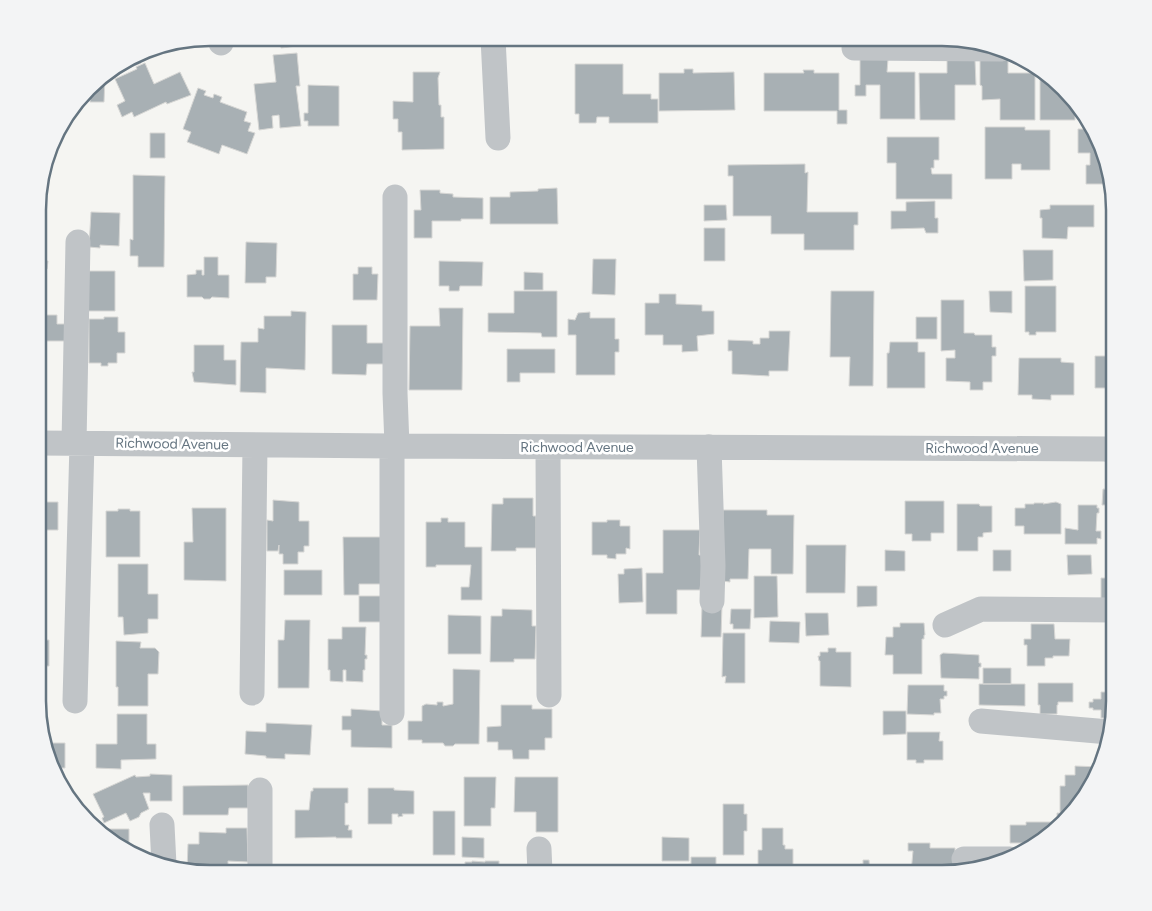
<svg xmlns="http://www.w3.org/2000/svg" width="1152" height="911" font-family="Figtree,sans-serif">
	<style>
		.building { fill: #a8b0b4; stroke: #d6d6d4 }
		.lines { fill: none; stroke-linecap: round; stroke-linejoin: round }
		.minor { stroke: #c0c4c7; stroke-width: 25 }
		.labels { text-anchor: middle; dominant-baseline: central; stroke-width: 5; stroke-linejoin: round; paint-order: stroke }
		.street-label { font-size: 14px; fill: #657581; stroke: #fff }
		.rim { fill: none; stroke: #657581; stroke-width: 2.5 }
	</style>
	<rect width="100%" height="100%" fill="#f5f5f2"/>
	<path class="building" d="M281,38h24v7l-24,3z
		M423,38h24v4l-24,1z
		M297,53l3,33h-4l5,40 -21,2 -1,-13 -7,1 1,12 -14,2 -5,-46 22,-2 -3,-27z
		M138,56l3,7 -22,9 -1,-4z
		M860,59h28l-1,13h28v47h-35v-34h-14v11h-11v-11h5z
		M947,60h28l1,25h-21v35h-35l-1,-47h28z
		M980,60h28v13h27v47h-35v-21l-18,1v-14l-2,-1z
		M145,63l9,21 26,-12 11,23 -24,9 -1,-2 -32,15 -2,-5 -10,5 -5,-12 8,-4 -10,-22 22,-10 -1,-2z
		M575,64h48v30h28v5h7v24h-49v-6h-12l-1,6h-17v-9h-4z
		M684,69h9v4l41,-1 1,38 -76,1v-38h25z
		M803,70h11v3h25v37h8v14h-10v-13h-73v-38h40z
		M413,72h27l-2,6 1,27h2v12h3v32l-42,1v-18h-4v-13h-5v-18l20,1z
		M1040,73h3l13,7 19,26v14h-35z
		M105,75l-1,27h-14l1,-15 3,-1 2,-6z
		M308,85l31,1v40h-31v-5h-4v-8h4z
		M198,88l8,3 -2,4 9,3 1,-4 8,3 -2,5 27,10 -3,9 7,2 -3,8 7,2 -8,21 -25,-9 -3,9 -32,-12 4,-10 -8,-3z
		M985,127h40v3h25v40h-29v-6h-9v15h-27z
		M1090,128h2l5,6 11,50h-22v-19h4v-12h-12v-24h12z
		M150,133h15v25h-15z
		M887,137h52v23h-5v8h-3l1,6h20v25h-56v-36h-9z
		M805,164v9l3,-1 -1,40h51v13h-4v25h-50v-16h-33v-18h-38v-40h-5v-11z
		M133,175l32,1 -1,91h-26v-11h-8v-17l3,1z
		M557,188l1,36h-68v-27h20v-5l28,-1v-2z
		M420,190h20v3l13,1v3l30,1v21h-22v2h-29v17h-18v-28h7z
		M935,201v17h3v15h-12l-2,-5 -33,1v-18h15v-9z
		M704,205h22l1,15 -23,1z
		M1050,205h44v22h-26l-1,12 -25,-1v-20h-2v-8l10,-1z
		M91,212l29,1 -1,33 -19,-1v3l-11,-1z
		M704,228h21v33h-21z
		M246,242l31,1 -1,34h-10v6h-21z
		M1023,250h30v30l-29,1z
		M39,253h6l-1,8h4l-1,8h-2v11h-6z
		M204,257h14v18h11v23l-17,-1 -2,2h-6l-2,-2h-15v-22l9,-1v-4h6v5h2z
		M593,259h23l-1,36 -23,-1z
		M439,261l44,1 -1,24h-22l-1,5h-10v-5h-10z
		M358,267h14v7h6l-1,26h-24v-26h5z
		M87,271h28v40h-28z
		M524,272l19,1v17h-19z
		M39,286h3l1,18h3v11h11v9h8v17h-23v21h-3z
		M1025,286h31v46h-20v3h-7v-3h-4z
		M514,291h43v46h-15l-1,-4 -53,-1v-19h26z
		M831,291h43l-1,95h-24l1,-29h-20z
		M989,291h23v22l-22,-1z
		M659,294h17v10l26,1v6h12v23l-17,2 1,15 -16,1v-7h-19v-10h-18v-32h14z
		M941,300h23v33h10l1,2h17v12h4v9h-4v26h-9v8h-13v-8l-24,-1v-23h9v-8l-14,1z
		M1111,303h3v23h-3z
		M439,308h24l-1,82h-53l1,-64h30z
		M291,311l15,1 -1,58 -39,-2v25l-26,-1 1,-50h17v-14l6,1v-13h27z
		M590,312v6h25v21h4v13h-4v23h-39v-40h-8v-16l7,1 3,-7z
		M104,317h14v15h7v21h-8v10h-9v3h-7v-3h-12v-44h15z
		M916,317h21v22h-21z
		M332,325h35v18h19v21h-19l-1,11 -34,-1z
		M769,331h21l-2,40h-19v5l-37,-2v-23h-4v-11l25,1v3h7v-6h9z
		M890,342h28v10h7v36h-38v-35h2z
		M194,345h30v15h12v25l-42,-3 -2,-10h2z
		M507,349h48v24h-35v9h-13z
		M1095,356h19v35h-7v-3h-12z
		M1019,358h42v4l13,1v32h-23v5l-19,-1v-4h-14z
		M1103,489l11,1v60h-3l-1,-42h-4v-3h-4z
		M503,498h30v18h3v32h-20v3h-25l1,-47h11z
		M273,500l26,2v19h10v25h-5v6h-6v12h-15v-10h-4v-9l-1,6h-11v-31l6,1z
		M905,501h39v32h-13v8h-19v-7h-7z
		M38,502h20v28h-16v17h-4z
		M1056,502l5,2v30h-37v-8h-9v-18h10v-4h9v-1h10l-1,1z
		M957,504h22l1,2h12v26l-9,1v4h-5v14h-21z
		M1078,505h19v3h2v5h-2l-1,18h5v8l-4,-1v6h-32v-16l13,2z
		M192,508h34v73l-42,-1v-38h9z
		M118,509h12v2h10v46h-34v-46h12z
		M723,510h44v5h27l-1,59h-22v-25h-22l-1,30h-18v3l-8,-1z
		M441,518h7v4h17v25h17v53h-21v-13h8l2,-22h-35v2h-10v-45h15z
		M607,520h13v6h10v23l-4,-1v6h-10v5l-9,-1v-3h-15v-33h15z
		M663,530h37l-1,25h5l-4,35h-23v24h-31v-41h17z
		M343,537h40l2,47h-26v11h-15z
		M806,545h40l-1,48h-39z
		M885,550l20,1v20h-20z
		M993,550h18v21h-18z
		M1067,555h24l1,19 -24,1z
		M118,564h30v30h10v25h-10v14l-24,2 -1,-18h-5z
		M38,565h8l-1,45h-6v22z
		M642,568l1,34 -24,1 -1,-29h6v-5z
		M284,570h38v25h-38z
		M754,576h23l1,41 -24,1z
		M1101,578h13v23h-13z
		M857,586h20v20l-20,1z
		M359,596h24l-1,26h-23z
		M702,605h20l-1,32h-20z
		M502,609l30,1v16h4l-1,33h-21v3h-24l1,-46h11z
		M731,609h20l-1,20h-17v-5h-3z
		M805,613h23l1,22 -23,1z
		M448,615l33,1v38h-33z
		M285,620h25l-1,68h-31v-48h6z
		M770,621l30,1 -1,21 -30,-1z
		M900,623h24l1,12h-1v4h-2v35h-29v-19h-8l1,-18h7v-10h7z
		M1031,624h23l1,15h15l-1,17h-16v2h-8v8h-18v-21h-3v-6h7z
		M342,627h24l-1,28h2v4h-2v11h-2v12l-17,-1v-11h-3v12l-13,-1v-11h-2v-31h14z
		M723,633h22v50h-20l1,-7 -4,1z
		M38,640h11v26h-3v41l-8,1z
		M116,641l25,1 -1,6h15l4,4 -1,22h-10v32h-30v-19h-2z
		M828,648h8v4h15v35l-31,-1v-25h-1l-1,-5h2v-4h8z
		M943,653l36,2v8h2v4h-2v12l-38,-1 -1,-23z
		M983,668h28v16h-28z
		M453,669l27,1 -1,74h-24l-2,2h-8l-2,-3h-21v-3h-14v-19h14v-15l4,-2 11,1v-3h6v4l10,-2z
		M1038,683h35v19h-15v3h-1v9h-17v-9h-2z
		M979,684h46v22l-46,-1z
		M908,685h36v6h3v5h-3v3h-4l1,14h-7v2l-27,-1z
		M1101,692h13v21l-4,16h-1v-11h-8v-8h-8v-2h-4v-6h4v-3h8z
		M501,705h31v4h20v29h-7v12h-16v9h-16l-1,-9h-14v-8h-11v-15l14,-1z
		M351,709l31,2v14h10v23l-41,-1v-17h-9v-14h9z
		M46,711v31l-8,-29h5v-1z
		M883,711h23v23l-23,1z
		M117,714h30v30h9v15l-35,1v9l-25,-1v-24h21z
		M266,723l46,2 -2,30 -25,-1v5l-19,-1v-2l-21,-2 1,-23 20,1z
		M907,732h33l-1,9h4v19h-19v3h-8v-3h-9z
		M46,743h19v25h-12z
		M1075,766l26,1 -29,48 -39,28h-23v-18h16v-3h31v-9h3v-27h5v-11h10z
		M150,774l22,1v26h-22v-8h-7l6,16 -8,4 -2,4 -9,4 -4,-8 -22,10 -2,-5 2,-1 -11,-23 42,-19 1,2 14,-1z
		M464,777h32l-1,31h-4v18h-27z
		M515,777h43v55h-22v-20h-22z
		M248,785v23h-19l-1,7h-45v-29z
		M313,788h35v15h-3v22h4l-1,5h4v8h-16v-1l-41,1v-28h14l2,-19h2z
		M368,788h26v2l20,1v23h-12l1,2 -5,1v-3h-6v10h-24z
		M723,804h21v10h3v17h-3v24h-21z
		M433,811h22v44h-22z
		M226,828h21l1,34 -20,-1v12h-29l-12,-3 1,-26h11v-12l27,1z
		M762,828h21v17h2v4h8v24h-35v-23h4z
		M95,829h34v22l-33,-20z
		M462,837l22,1v20l-22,-1z
		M662,837l27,1v23h-27z
		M908,843h22v5h25v23l-13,3 -31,-1 2,-22h-5z
		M133,854h17v8l-6,-2z
		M691,857h25v16h-34v-3h2v-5l7,-1z
		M863,860h6l1,13h-10v-9h3z
		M472,861l13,1v-1h14v12h-34v-11h7z
		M312,869l35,1v3h-38h3z"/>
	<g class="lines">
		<path class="minor" d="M493,38l5,100
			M221,43v-5
			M854,48l146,1
			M395,197v196l2,53
			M38,443l354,3 714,3 8,2
			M74,443l4,-201
			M548,447l1,248
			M709,447l4,119 -1,35
			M945,625l36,-16 133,1
			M252,693l3,-248
			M75,701l7,-258
			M392,713v-267
			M981,721l128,11
			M162,825l2,40
			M539,849l1,24
			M964,859h46
			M260,873v-83"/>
	</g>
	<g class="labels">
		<g class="street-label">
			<text transform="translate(172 444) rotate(1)">Richwood Avenue</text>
			<text x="577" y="447">Richwood Avenue</text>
			<text x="982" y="448">Richwood Avenue</text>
		</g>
	</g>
	<path d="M0 0H1152V911H0ZM210 46H942A164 164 0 0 1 1106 210V701A164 164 0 0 1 942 865H210A164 164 0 0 1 46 701V210A164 164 0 0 1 210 46Z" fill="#f3f4f5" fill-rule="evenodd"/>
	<path class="rim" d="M210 46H942A164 164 0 0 1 1106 210V701A164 164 0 0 1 942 865H210A164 164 0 0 1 46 701V210A164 164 0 0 1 210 46Z"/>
</svg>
